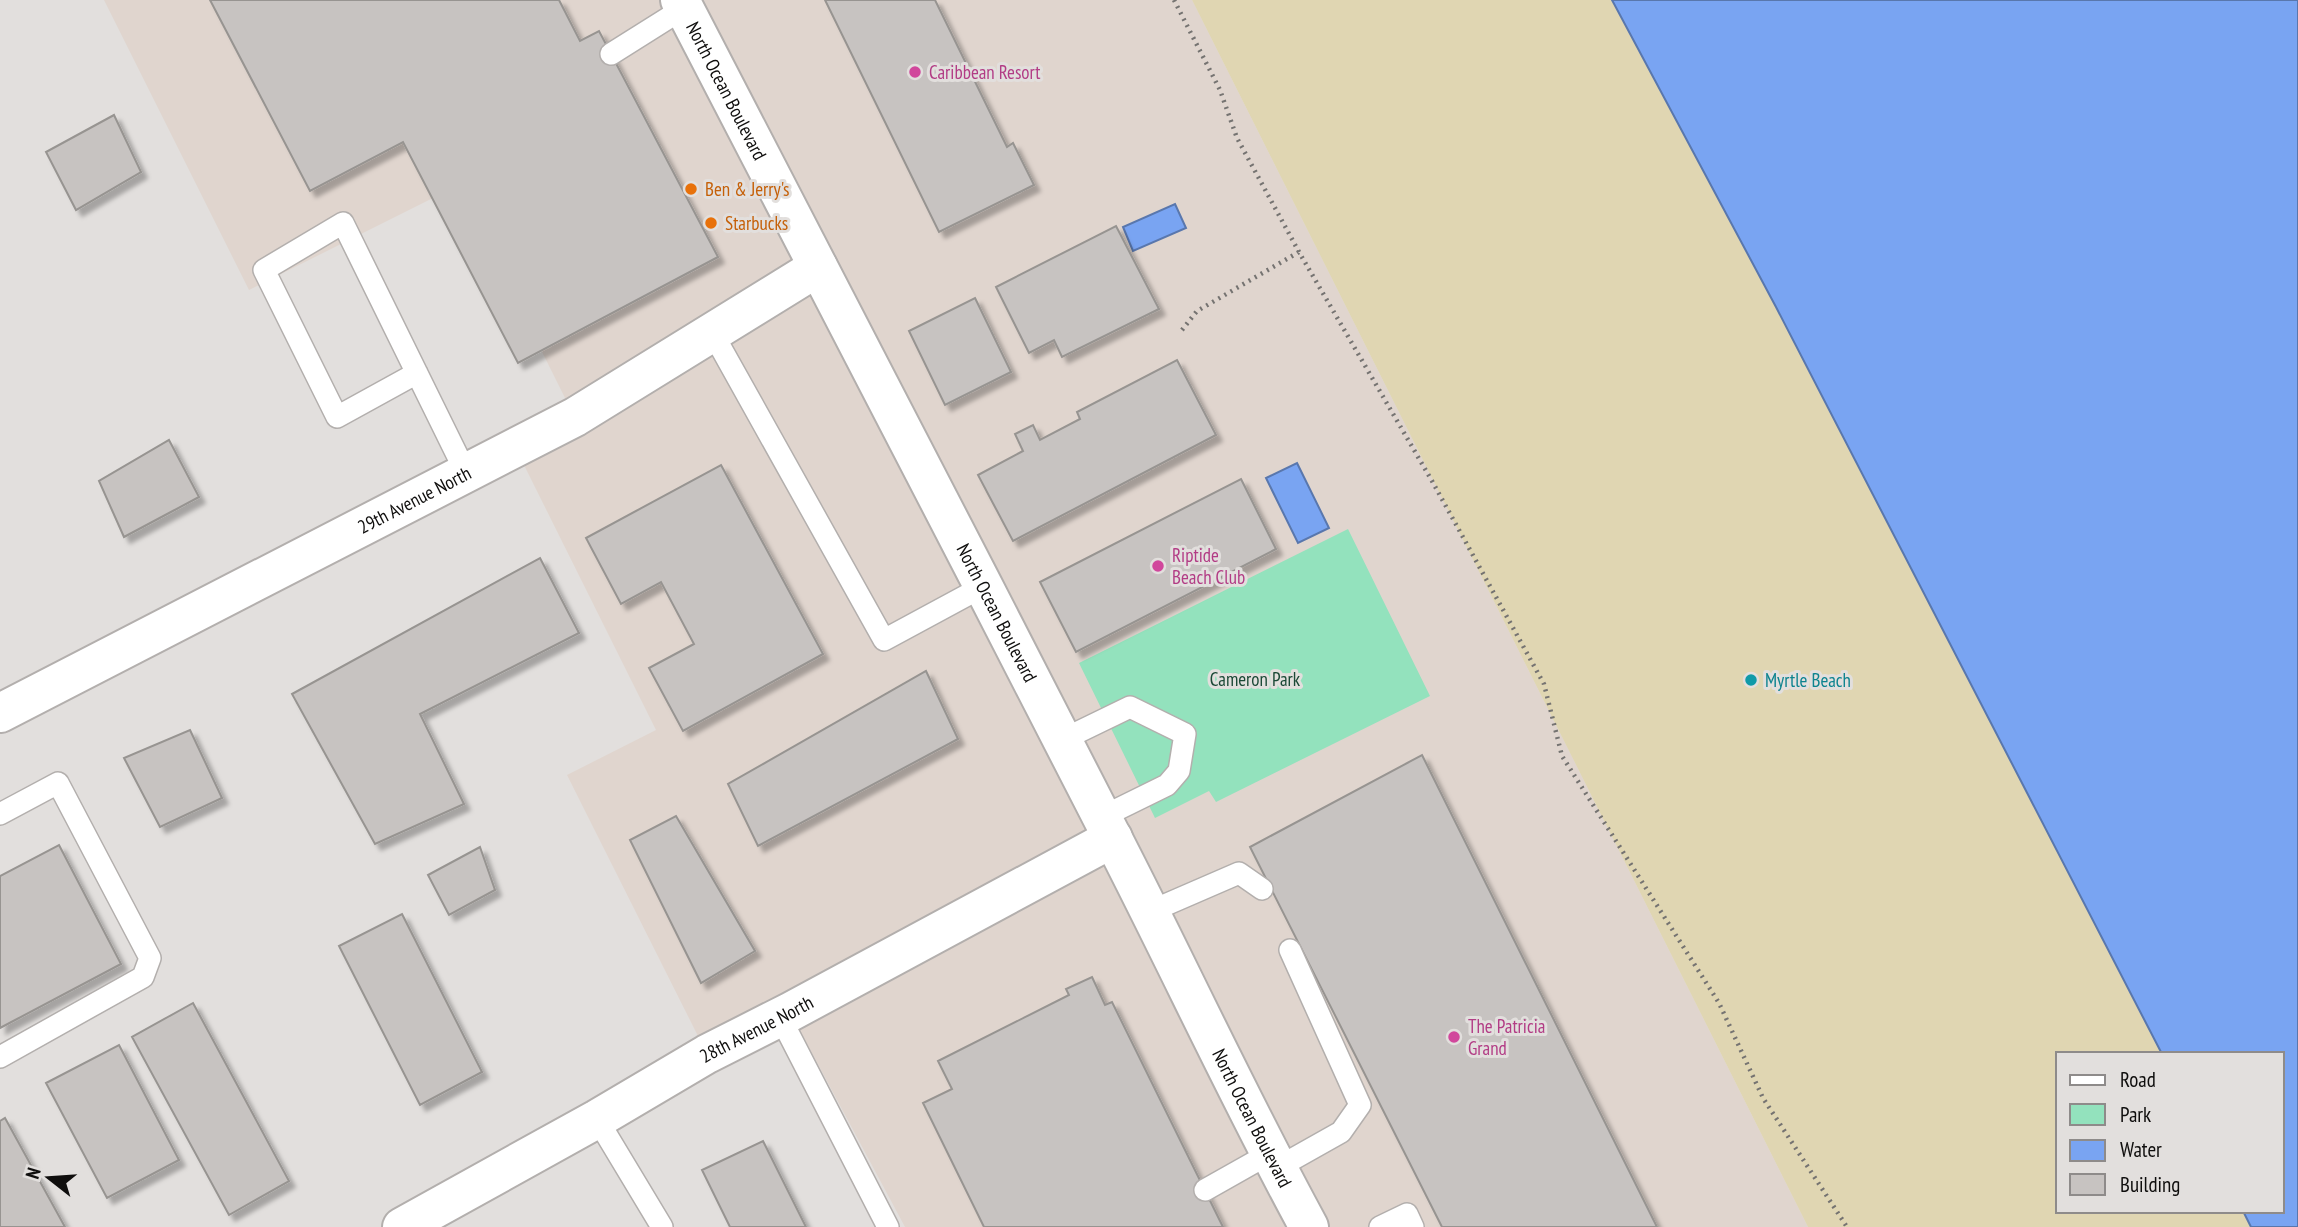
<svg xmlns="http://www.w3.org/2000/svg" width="2298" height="1227" font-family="'PT Sans Narrow',sans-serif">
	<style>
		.built { fill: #e0d5ce }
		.green { fill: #93e2bd }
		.sand { fill: #e0d6b2 }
		.water { fill: #79a4f2; stroke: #5977ad; stroke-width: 2 }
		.building { fill: #c7c3c1; stroke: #979491; stroke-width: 2; filter: url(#shadow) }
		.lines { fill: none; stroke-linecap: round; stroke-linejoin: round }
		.service-casing { stroke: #b3afad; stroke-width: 24 }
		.minor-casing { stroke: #b3afad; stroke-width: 42 }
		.secondary-casing { stroke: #b3afad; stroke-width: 42 }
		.path { stroke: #757371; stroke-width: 4.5; stroke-dasharray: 2 5; stroke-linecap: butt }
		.service { stroke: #fff; stroke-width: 21 }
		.minor { stroke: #fff; stroke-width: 38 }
		.secondary { stroke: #fff; stroke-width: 38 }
		.hotel-dot { fill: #d1479c; stroke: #e2dfdd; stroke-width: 2.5 }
		.food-dot { fill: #e8710a; stroke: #e2dfdd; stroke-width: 2.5 }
		.culture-dot { fill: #0f9aa8; stroke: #e2dfdd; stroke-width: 2.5 }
		.labels { text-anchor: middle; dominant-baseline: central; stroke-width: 6; stroke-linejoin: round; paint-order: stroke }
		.hotel-label { font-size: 19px; fill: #b23c85; stroke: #e2dfdd; text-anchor: start }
		.street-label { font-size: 19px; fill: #0f0e0d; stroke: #e2dfdd }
		.food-label { font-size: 19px; fill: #c56008; stroke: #e2dfdd; text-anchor: start }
		.park-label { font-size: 19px; fill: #1b4936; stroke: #e2dfdd }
		.culture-label { font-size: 19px; fill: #0d838f; stroke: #e2dfdd; text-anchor: start }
	</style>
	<defs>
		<filter id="shadow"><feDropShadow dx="6" dy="6" stdDeviation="2" flood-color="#0004"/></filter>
	</defs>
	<rect width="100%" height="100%" fill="#e2dfdd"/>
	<path class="built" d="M104,0h1088l616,1227h-903l-115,-215 -83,42 -140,-279 89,-45 -141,-283 59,-31 -115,-231 -210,105z"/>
	<path class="green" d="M1348,529l82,167 -214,106 -7,-11 -54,27 -76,-155z"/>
	<path class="sand" d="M1192,0h420l164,307 386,747h-104v157h185l8,16h-443z"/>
	<path class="water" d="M1612,0h686v1227h-47l-8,-16h39v-157h-120l-386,-747z
		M1175,204l11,24 -53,23 -10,-24z
		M1297,463l32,65 -31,15 -32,-65z"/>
	<path class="building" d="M210,0h349l21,41 19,-10 119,226 -200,106 -115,-221 -93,49z
		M825,0h110l72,147 6,-4 21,42 -95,47z
		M114,115l27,57 -65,38 -30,-58z
		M1116,226l43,83 -97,48 -8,-17 -25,13 -33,-66z
		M975,298l36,74 -66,33 -36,-74z
		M1177,360l39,75 -203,106 -35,-66 45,-24 -8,-17 18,-9 7,15 40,-21 -3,-7z
		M169,440l30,57 -75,40 -25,-56z
		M721,465l102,189 -140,77 -34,-63 45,-24 -33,-62 -40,22 -35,-66z
		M1241,479l35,70 -200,103 -36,-70z
		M540,558l39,75 -159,81 44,90 -89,40 -83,-150z
		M926,671l32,68 -200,107 -30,-62z
		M190,730l32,68 -62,29 -36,-69z
		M1422,755l235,472h-215l-192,-380z
		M676,816l79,135 -54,32 -71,-143z
		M59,845l62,119 -121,64v-152z
		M480,847l15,43 -46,25 -21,-40z
		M402,914l80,158 -62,33 -81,-159z
		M1092,977l13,28 7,-3 111,225h-239l-61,-124 29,-14 -14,-28 131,-66 -3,-6z
		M193,1003l96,178 -60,34 -97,-178z
		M119,1045l60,115 -72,38 -61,-115z
		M5,1118l60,109h-65v-106z
		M763,1141l43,86h-76l-28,-57z"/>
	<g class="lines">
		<g class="service-casing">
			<path id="service" d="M611,54l73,-46
				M712,332l172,308 100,-54
				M417,373l-80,44 -73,-147 79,-47 123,250
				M1062,740l68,-33 55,27 -6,37 -12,14 -65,32
				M0,814l58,-31 92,175 -7,19 -143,80
				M1149,912l90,-39 23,16
				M780,1017l108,210
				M597,1119l65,108
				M1277,1168l64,-36 19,-27 -70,-155
				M1205,1190l64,-36
				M1380,1227l27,-13 6,13"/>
		</g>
		<g class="minor-casing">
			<g id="minor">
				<path id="s1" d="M402,1227l195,-108 110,-65 83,-42 323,-174"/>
			</g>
		</g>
		<g class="secondary-casing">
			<g id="secondary">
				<path id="s2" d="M680,0c143,280 290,557 432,837 67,130 127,262 197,390"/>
				<path id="s3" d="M0,713l575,-296 243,-150"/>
			</g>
		</g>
		<path class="path" d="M1174,0l46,90 17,48 62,114 133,229 112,203 18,72 157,247 44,95 84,129
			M1182,330l15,-19 102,-59"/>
		<use href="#service" class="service"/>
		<use href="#minor" class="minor"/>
		<use href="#secondary" class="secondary"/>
	</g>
	<g class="hotel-dot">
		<circle cx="915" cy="72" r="7"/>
		<circle cx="1158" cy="566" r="7"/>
		<circle cx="1454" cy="1037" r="7"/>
	</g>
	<g class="food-dot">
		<circle cx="691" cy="189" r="7"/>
		<circle cx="711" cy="223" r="7"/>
	</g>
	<circle class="culture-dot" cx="1751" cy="680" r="7"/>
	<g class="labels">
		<g class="hotel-label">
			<text x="929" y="72">Caribbean Resort</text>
			<text x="1172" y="555">Riptide<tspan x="1172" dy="22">Beach Club</tspan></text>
			<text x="1468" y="1026">The Patricia<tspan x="1468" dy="22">Grand</tspan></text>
		</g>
		<g class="street-label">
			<text stroke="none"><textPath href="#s2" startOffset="102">North Ocean Boulevard</textPath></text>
			<text stroke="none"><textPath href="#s3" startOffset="466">29th Avenue North</textPath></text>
			<text stroke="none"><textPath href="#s2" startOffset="690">North Ocean Boulevard</textPath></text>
			<text stroke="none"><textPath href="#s1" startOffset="406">28th Avenue North</textPath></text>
			<text stroke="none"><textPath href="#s2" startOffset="1256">North Ocean Boulevard</textPath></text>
		</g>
		<g class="food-label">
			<text x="705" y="189">Ben &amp; Jerry's</text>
			<text x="725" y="223">Starbucks</text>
		</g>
		<g class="park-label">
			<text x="1255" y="679">Cameron Park</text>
		</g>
		<g class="culture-label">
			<text x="1765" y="680">Myrtle Beach</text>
		</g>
	</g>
	<rect x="2056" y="1052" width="228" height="161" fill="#e2dfdd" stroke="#8e8b8a" stroke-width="2"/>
	<rect x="2070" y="1075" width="35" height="10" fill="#ffffff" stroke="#8e8b8a" stroke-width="2"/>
	<text x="2120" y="1087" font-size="21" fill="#0f0e0d">Road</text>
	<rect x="2070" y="1104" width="35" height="21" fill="#93e2bd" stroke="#8e8b8a" stroke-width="2"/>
	<text x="2120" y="1122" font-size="21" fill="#0f0e0d">Park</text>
	<rect x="2070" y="1140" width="35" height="21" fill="#79a4f2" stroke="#8e8b8a" stroke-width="2"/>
	<text x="2120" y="1157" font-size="21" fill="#0f0e0d">Water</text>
	<rect x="2070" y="1174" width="35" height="21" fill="#c7c3c1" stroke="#8e8b8a" stroke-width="2"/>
	<text x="2120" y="1192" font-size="21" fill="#0f0e0d">Building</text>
	<g transform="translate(49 1178) rotate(287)" stroke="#e2dfdd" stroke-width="5" paint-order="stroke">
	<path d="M0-5L12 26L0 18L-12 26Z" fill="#0f0e0d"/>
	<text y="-10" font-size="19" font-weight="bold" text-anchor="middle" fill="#0f0e0d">N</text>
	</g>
</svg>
